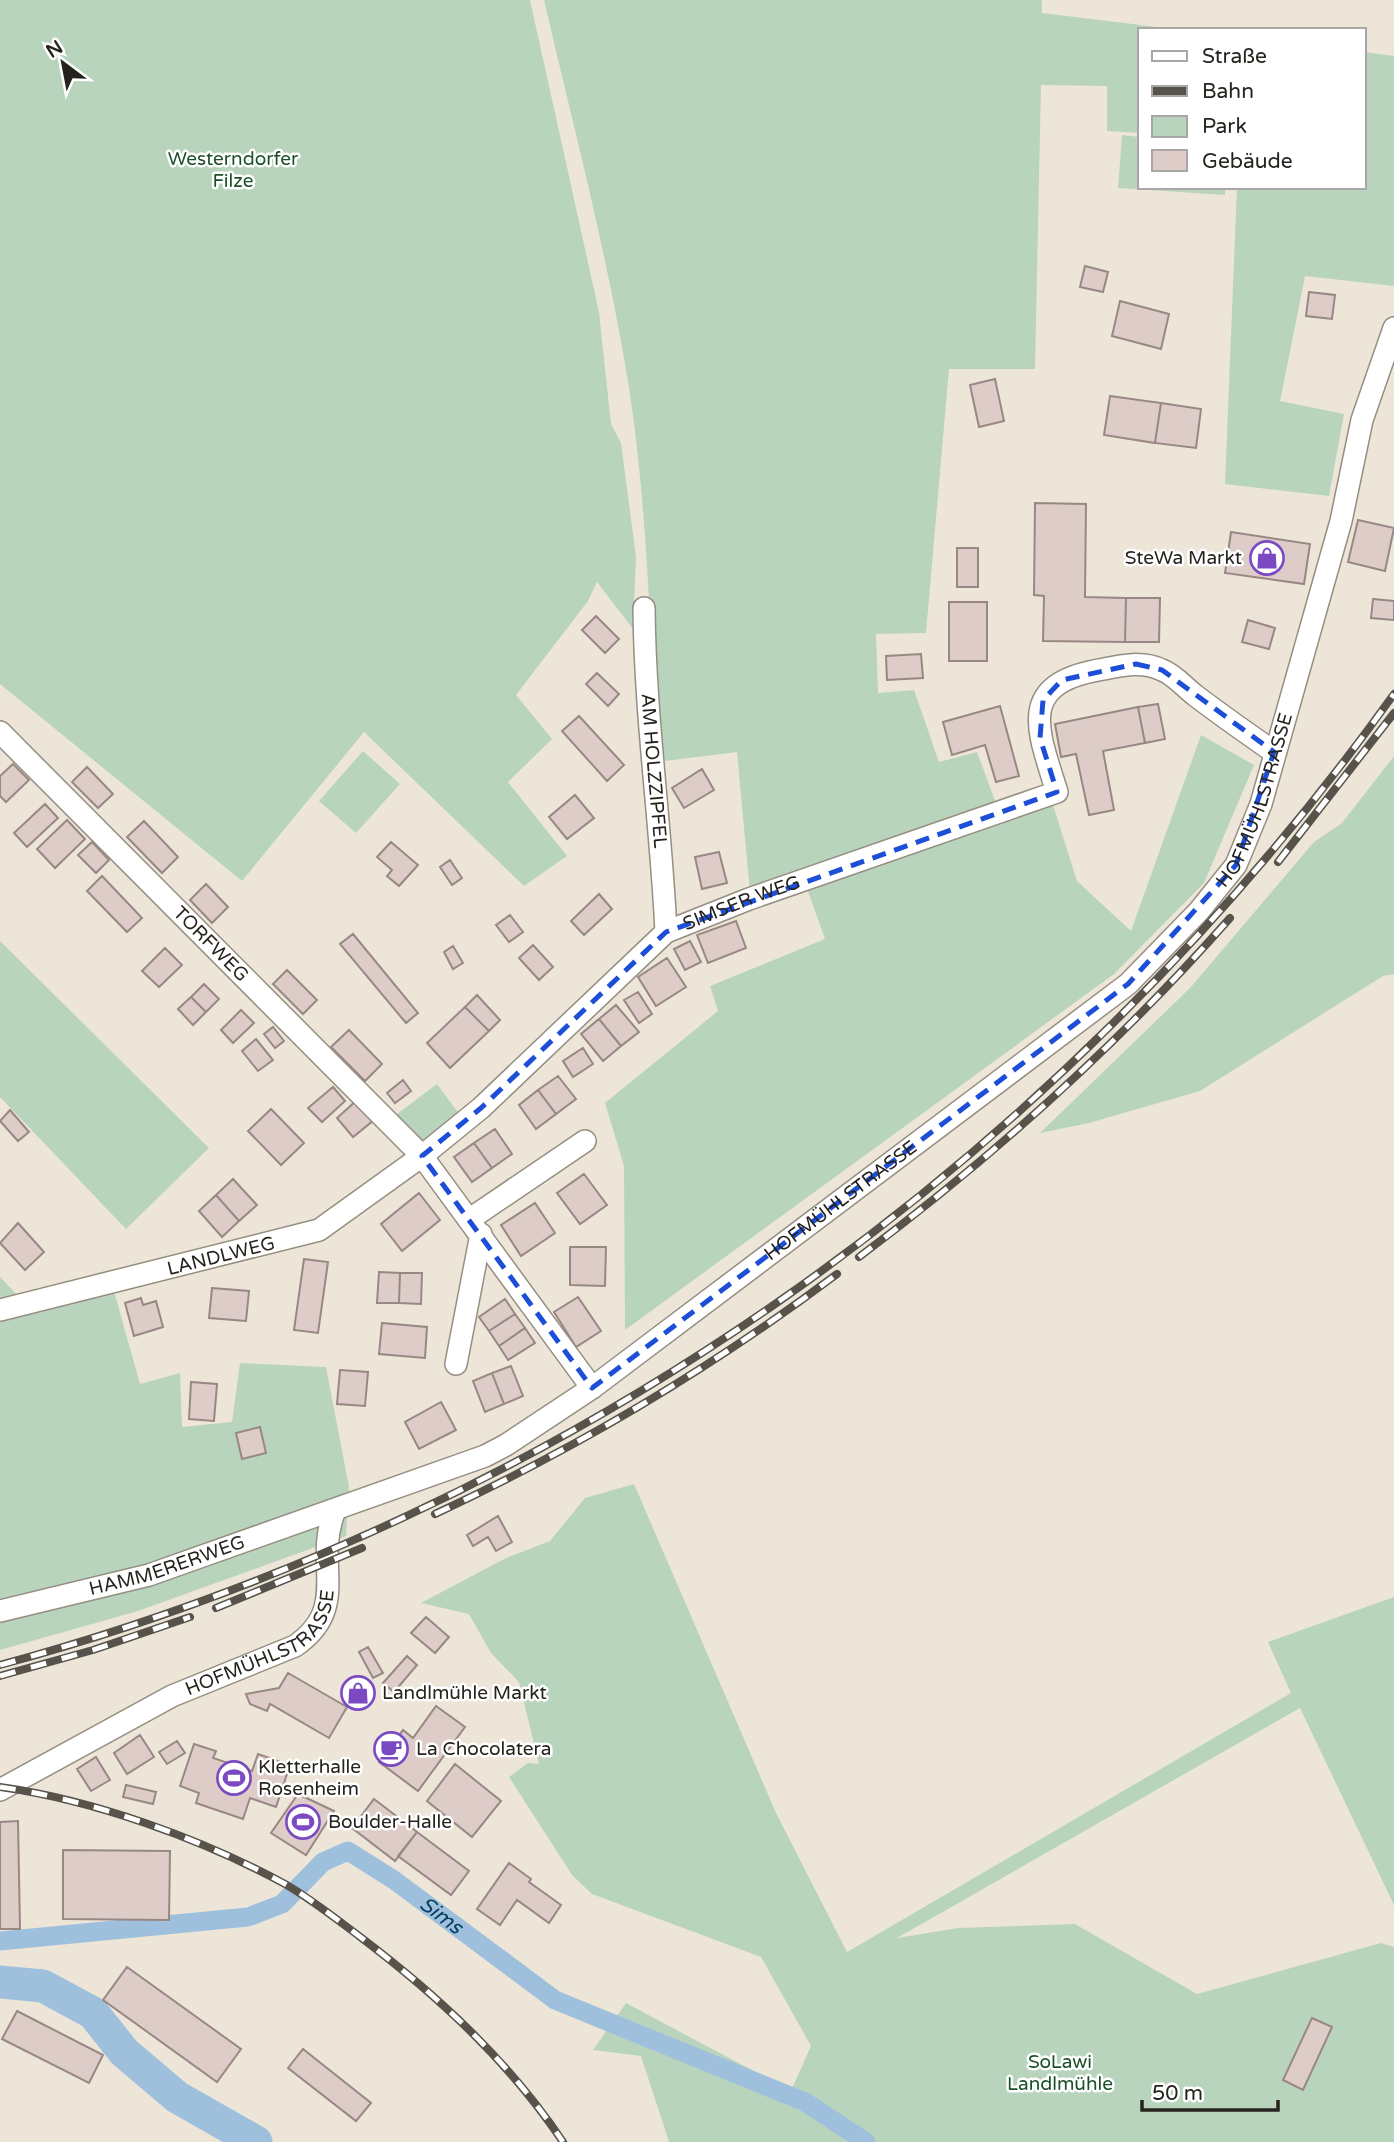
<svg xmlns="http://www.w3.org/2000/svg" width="1394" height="2142" font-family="'Varela Round',sans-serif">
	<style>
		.green { fill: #b9d4bd }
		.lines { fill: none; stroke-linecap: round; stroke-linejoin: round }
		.canal { stroke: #9fc0dd; stroke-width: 19 }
		.river { stroke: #9fc0dd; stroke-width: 33 }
		.building { fill: #deccc8; stroke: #988884; stroke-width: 2 }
		.minor-casing { stroke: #958e81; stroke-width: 24 }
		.minor { stroke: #fff; stroke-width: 21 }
		.rail-casing { stroke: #57534b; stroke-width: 8 }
		.rail { stroke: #fff; stroke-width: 5; stroke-dasharray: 16; stroke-linecap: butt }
		.marked { fill: none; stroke: #1d4ed8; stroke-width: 5; stroke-dasharray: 14 9; stroke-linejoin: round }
		.labels { text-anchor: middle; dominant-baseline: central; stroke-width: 5; stroke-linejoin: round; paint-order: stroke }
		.park-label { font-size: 19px; fill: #1c502a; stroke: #fff }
		.poi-label { font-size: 19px; fill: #26231e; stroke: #fff; text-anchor: start }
		.street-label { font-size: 19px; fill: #26231e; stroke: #fff }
		.water-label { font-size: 21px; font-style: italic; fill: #073f64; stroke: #fff }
	</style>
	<rect width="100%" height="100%" fill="#ede6d8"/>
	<path class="green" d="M0,0h530l69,312 12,112 10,19 15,114 -3,72 -36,-47 -9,19 -72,94 36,44 -44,43 59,74 -43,30 -160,-154 -122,149 -242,-197z
		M544,0h498v13l140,17h-42v103l-33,-2v-45l-66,-1 -6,284h-86l-23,264 -50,1 2,59 36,-3 25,72 38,-10 20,54 -247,86 -13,-140 -80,10c-7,-125 -9,-251 -28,-374 -21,-131 -55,-259 -85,-388z
		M1364,52l30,4v230l-89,-10 -25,125 64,13 -15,82 -104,-12 12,-297h127z
		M1122,135l18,2v50h85v8l-107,-7z
		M1201,735l53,30 -50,118 -90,91 -489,356 -1,-164 -19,-63 113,-92 -8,-25 115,-47 -19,-53 246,-84 25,79 54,50z
		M363,751l37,33 -44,49 -37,-32z
		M1394,756v218l-11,2 -183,115 -111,32 -49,10 150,-145 124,-146 28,-19z
		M0,941l209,207 -83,81 -126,-132z
		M437,1084l23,31 -39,28 -28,-26z
		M0,1277l22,23 88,-23 30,107 40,-11 2,54 50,-5 8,-59 86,4 23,120 -3,49 -208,75 -138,39z
		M634,1484l142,329 71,139 444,-259 -23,-51 126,-45v308l-94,-197 -403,230 61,-10 117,-4 122,70 184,-51 13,4v195h-725l-28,-86 -48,-6 33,-47 165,88 20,-45 -50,-89 -169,-63 -20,-19 -63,-98 19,-14 11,1 -20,-82 -28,-29 -22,-39 -48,-11 85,-45 44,-17 35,-43z"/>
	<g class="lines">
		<path class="canal" id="s1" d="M0,1941l248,-24 34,-13 41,-42 25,-11 46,29 161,120 250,102 61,40"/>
		<path class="river" d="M0,1982l43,4 50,27 31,39 53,45 79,45"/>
	</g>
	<path class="building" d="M1085,266l23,6 -5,20 -23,-5z
		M1309,292l26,3 -3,24 -26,-3z
		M1120,301l49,13 -8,35 -49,-13z
		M995,379l9,42 -25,6 -9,-42z
		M1110,396l51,7 -6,40 -51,-8z
		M1161,403l40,6 -5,39 -41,-5z
		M1035,503l51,1 -1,93 41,1 -1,44 -82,-1 1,-45 -10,-1z
		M1358,520l36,8 -9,43 -37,-9z
		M1231,532l79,12 -6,40 -79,-11z
		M957,548h21v39h-21z
		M1126,598h34l-1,44h-34z
		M1373,599l21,2v19l-23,-2z
		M949,602h38v59h-38z
		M596,616l23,23 -14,14 -23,-23z
		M1248,620l27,8 -6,21 -27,-7z
		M921,654l2,24 -36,2 -1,-24z
		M597,673l22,21 -11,12 -22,-22z
		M1158,704l7,35 -20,4 -7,-36z
		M1000,706l19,70 -23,6 -11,-37 -33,10 -9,-33z
		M1138,707l7,36 -42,8 11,59 -25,5 -13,-61 -15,3 -6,-33z
		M579,716l45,49 -17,16 -45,-50z
		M13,764l16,16 -23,22 -6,-6v-20z
		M87,767l26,27 -15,14 -26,-26z
		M702,769l12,21 -30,18 -12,-20z
		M575,795l19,23 -27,21 -18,-22z
		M45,804l13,14 -31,29 -13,-14z
		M67,820l18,19 -30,29 -18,-19z
		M144,821l34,36 -16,16 -35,-36z
		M92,842l17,18 -13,13 -18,-18z
		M391,842l27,23 -19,21 -12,-10 5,-6 -15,-13z
		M719,852l8,31 -25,6 -7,-32z
		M450,860l12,18 -10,7 -12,-18z
		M102,876l40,42 -15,14 -40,-41z
		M206,884l22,23 -16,16 -22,-23z
		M599,894l13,15 -28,26 -13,-14z
		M510,915l13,17 -14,10 -13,-17z
		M736,921l10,27 -38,15 -11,-28z
		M353,934l65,79 -12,10 -66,-79z
		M690,941l11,21 -16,8 -11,-21z
		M533,945l20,22 -14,13 -20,-22z
		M453,946l10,17 -10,6 -9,-17z
		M165,948l17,17 -23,22 -17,-16z
		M667,958l19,29 -30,19 -18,-29z
		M287,970l30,30 -14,14 -30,-30z
		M204,984l15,15 -13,13 -15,-15z
		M638,992l14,22 -13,9 -15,-23z
		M477,995l23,25 -11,11 -24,-24z
		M191,997l15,15 -13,13 -15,-16z
		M616,1005l23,27 -18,14 -22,-27z
		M465,1007l24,24 -39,37 -23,-25z
		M241,1010l13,13 -21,20 -12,-13z
		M599,1019l22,27 -18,15 -22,-27z
		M273,1027l11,14 -9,7 -11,-14z
		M349,1030l33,34 -17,17 -34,-34z
		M256,1039l17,21 -15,11 -16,-20z
		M583,1048l10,16 -20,13 -10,-16z
		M558,1076l18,23 -20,15 -18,-24z
		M403,1080l8,11 -16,12 -8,-10z
		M333,1087l12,14 -23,21 -14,-14z
		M538,1090l18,24 -20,15 -17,-24z
		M357,1100l17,20 -21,17 -16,-19z
		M271,1109l33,34 -23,22 -33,-34z
		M10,1110l19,22 -11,9 -18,-20z
		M495,1129l17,25 -20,14 -18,-25z
		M474,1143l18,25 -20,14 -18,-25z
		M584,1174l23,31 -27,19 -23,-31z
		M233,1179l24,26 -18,16 -23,-26z
		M419,1193l21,27 -38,31 -21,-27z
		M216,1195l23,26 -17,16 -23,-26z
		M535,1203l20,30 -34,23 -20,-31z
		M18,1223l26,29 -19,18 -25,-27z
		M570,1247h36l-1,39 -35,-1z
		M304,1259l24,3 -10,71 -24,-3z
		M379,1272l21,1 -1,30h-22z
		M400,1273h22l-1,31 -22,-1z
		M212,1288l37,3 -3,30 -37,-3z
		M578,1297l23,34 -25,16 -22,-35z
		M141,1298l2,7 13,-4 7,26 -29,9 -9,-33z
		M505,1299l10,15 -26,17 -10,-14z
		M515,1314l10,14 -26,18 -10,-15z
		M382,1323l45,4 -2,31 -46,-4z
		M525,1328l10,15 -27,17 -9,-14z
		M511,1366l12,30 -19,8 -12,-31z
		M340,1370l28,2 -3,34 -28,-2z
		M492,1373l12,31 -19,8 -12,-31z
		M191,1382l26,2 -3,37 -25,-2z
		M441,1402l15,28 -37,19 -14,-27z
		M260,1427l6,26 -24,6 -6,-26z
		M498,1516l14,26 -16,9 -8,-14 -15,9 -6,-11z
		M426,1617l23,20 -14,16 -24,-20z
		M368,1647l15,26 -10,5 -14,-26z
		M407,1656l10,9 -23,27 -11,-9z
		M288,1673l59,34 -18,31 -59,-34 -3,7 -17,-7 -4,-10 33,-6z
		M436,1706l29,21 -47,64 -39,-29 24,-32 10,8z
		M140,1735l14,22 -27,17 -13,-21z
		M177,1741l8,12 -18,11 -8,-12z
		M194,1744l22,7 -3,7 39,13 6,-17 32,11 -14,42 -26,-9 -7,21 -47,-16 3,-10 -19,-7z
		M96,1757l14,23 -19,11 -14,-22z
		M455,1764l46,37 -29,36 -45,-36z
		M126,1785l30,7 -3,12 -30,-7z
		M298,1794l36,17 -28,44 -35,-22z
		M374,1799l43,33 -22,29 -43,-33z
		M18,1821l2,108h-20v-107z
		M417,1832l52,39 -18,24 -53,-39z
		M63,1850l107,1 -1,69 -106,-1z
		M509,1863l22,16 -2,3 32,23 -12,18 -32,-23 -17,25 -23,-16z
		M127,1967l114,82 -24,33 -114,-82z
		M17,2011l86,44 -14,28 -87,-44z
		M1312,2018l20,9 -29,63 -20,-10z
		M303,2049l68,54 -15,18 -68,-53z"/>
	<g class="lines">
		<g class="minor-casing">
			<g id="minor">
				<path id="s2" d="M644,608c1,109 17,216 22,324"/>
				<path id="s3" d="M0,732l422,424 -103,74 -319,80"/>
				<path d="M470,1219l115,-78"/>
				<path d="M456,1364l25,-130"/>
				<path id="s4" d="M592,1388l-170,-232 59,-48 185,-176 83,-33 308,-107c-20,-64 -41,-109 47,-123 19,-4 39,-8 58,1 13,5 22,17 34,26 25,19 52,38 78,56"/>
				<path id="s5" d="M0,1611l149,-36 336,-119 21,-11 86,-57 536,-404 71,-73 37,-46 25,-61 80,-283 21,-101 32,-92"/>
				<path id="s6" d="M0,1790l172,-94 123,-50c55,-38 20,-80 38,-130l-3,-5"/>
			</g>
		</g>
		<use href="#minor" class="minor"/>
		<g class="rail-casing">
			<path id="rail" d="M1278,862l116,-149
				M859,1257c135,-101 260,-213 371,-339
				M435,1514c140,-65 278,-147 402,-240
				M216,1608l146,-60
				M0,1665c564,-153 1054,-497 1394,-971
				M0,1676l93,-26 97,-33
				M0,1787c94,13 202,52 285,97 26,15 50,34 74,52 78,59 149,124 204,206"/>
		</g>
		<use href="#rail" class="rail"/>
	</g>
	<path class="marked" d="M1136,664l26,6 112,82 -38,113 -108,119 -536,404 -170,-232 59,-48 185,-176 391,-140 -17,-54 3,-38 19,-20z"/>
	<defs>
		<g id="shop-ring" transform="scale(1.75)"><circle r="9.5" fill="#fff" stroke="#7b4ac2" stroke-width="1.5"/><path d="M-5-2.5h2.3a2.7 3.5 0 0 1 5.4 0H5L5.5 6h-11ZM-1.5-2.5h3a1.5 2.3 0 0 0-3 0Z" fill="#7b4ac2"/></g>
		<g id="cafe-ring" transform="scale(1.75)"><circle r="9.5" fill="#fff" stroke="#7b4ac2" stroke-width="1.5"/><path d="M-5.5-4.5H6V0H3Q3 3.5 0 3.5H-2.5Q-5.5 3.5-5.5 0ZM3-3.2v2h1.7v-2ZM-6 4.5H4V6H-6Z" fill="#7b4ac2"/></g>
		<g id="stadium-ring" transform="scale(1.75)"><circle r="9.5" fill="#fff" stroke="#7b4ac2" stroke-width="1.5"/><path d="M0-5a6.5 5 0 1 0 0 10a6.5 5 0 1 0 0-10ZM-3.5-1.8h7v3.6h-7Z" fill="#7b4ac2"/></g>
	</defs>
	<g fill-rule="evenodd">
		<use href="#shop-ring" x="1267" y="558"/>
		<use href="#shop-ring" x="358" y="1693"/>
		<use href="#cafe-ring" x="391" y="1749"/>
		<use href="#stadium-ring" x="234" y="1778"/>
		<use href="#stadium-ring" x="303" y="1822"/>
	</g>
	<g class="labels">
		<g class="park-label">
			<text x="233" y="159">Westerndorfer<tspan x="233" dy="22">Filze</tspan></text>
			<text x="1060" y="2062">SoLawi<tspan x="1060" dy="22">Landlmühle</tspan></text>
		</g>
		<g class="poi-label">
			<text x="1242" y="558" text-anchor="end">SteWa Markt</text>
			<text x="382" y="1693">Landlmühle Markt</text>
			<text x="416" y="1749">La Chocolatera</text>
			<text x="258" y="1767">Kletterhalle<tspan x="258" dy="22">Rosenheim</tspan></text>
			<text x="328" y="1822">Boulder-Halle</text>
		</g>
		<g class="street-label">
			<text stroke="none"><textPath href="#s2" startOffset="163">AM HOLZZIPFEL</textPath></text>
			<text stroke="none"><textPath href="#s5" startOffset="1536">HOFMÜHLSTRASSE</textPath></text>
			<text stroke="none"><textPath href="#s4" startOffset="700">SIMSER WEG</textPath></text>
			<text stroke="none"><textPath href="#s3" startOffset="299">TORFWEG</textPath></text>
			<text stroke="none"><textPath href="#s5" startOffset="948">HOFMÜHLSTRASSE</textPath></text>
			<text transform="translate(221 1256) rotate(-14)">LANDLWEG</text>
			<text stroke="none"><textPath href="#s5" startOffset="173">HAMMERERWEG</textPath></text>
			<text stroke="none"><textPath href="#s6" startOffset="304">HOFMÜHLSTRASSE</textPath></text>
		</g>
		<g class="water-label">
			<text stroke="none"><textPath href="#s1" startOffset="485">Sims</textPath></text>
		</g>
	</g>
	<rect x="1138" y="28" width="228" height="161" fill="#ffffff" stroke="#a8a7a5" stroke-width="2"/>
	<rect x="1152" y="51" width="35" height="10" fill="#ffffff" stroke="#a8a7a5" stroke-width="2"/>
	<text x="1202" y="63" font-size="21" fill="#26231e">Straße</text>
	<rect x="1152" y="86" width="35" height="10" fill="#57534b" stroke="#a8a7a5" stroke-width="2"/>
	<text x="1202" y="98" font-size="21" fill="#26231e">Bahn</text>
	<rect x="1152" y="116" width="35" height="21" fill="#b9d4bd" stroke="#a8a7a5" stroke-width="2"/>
	<text x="1202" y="133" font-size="21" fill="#26231e">Park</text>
	<rect x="1152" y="150" width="35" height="21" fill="#deccc8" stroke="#a8a7a5" stroke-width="2"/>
	<text x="1202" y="168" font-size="21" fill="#26231e">Gebäude</text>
	<g transform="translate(63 63) rotate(328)" stroke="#ffffff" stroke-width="5" paint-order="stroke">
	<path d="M0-5L12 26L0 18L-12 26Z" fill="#26231e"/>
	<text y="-10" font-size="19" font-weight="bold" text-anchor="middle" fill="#26231e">N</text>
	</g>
	<path d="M1142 2100v10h136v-10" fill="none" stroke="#26231e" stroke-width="3.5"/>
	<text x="1152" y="2100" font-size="21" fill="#26231e" stroke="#ffffff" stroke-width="5" paint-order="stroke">50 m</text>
</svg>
